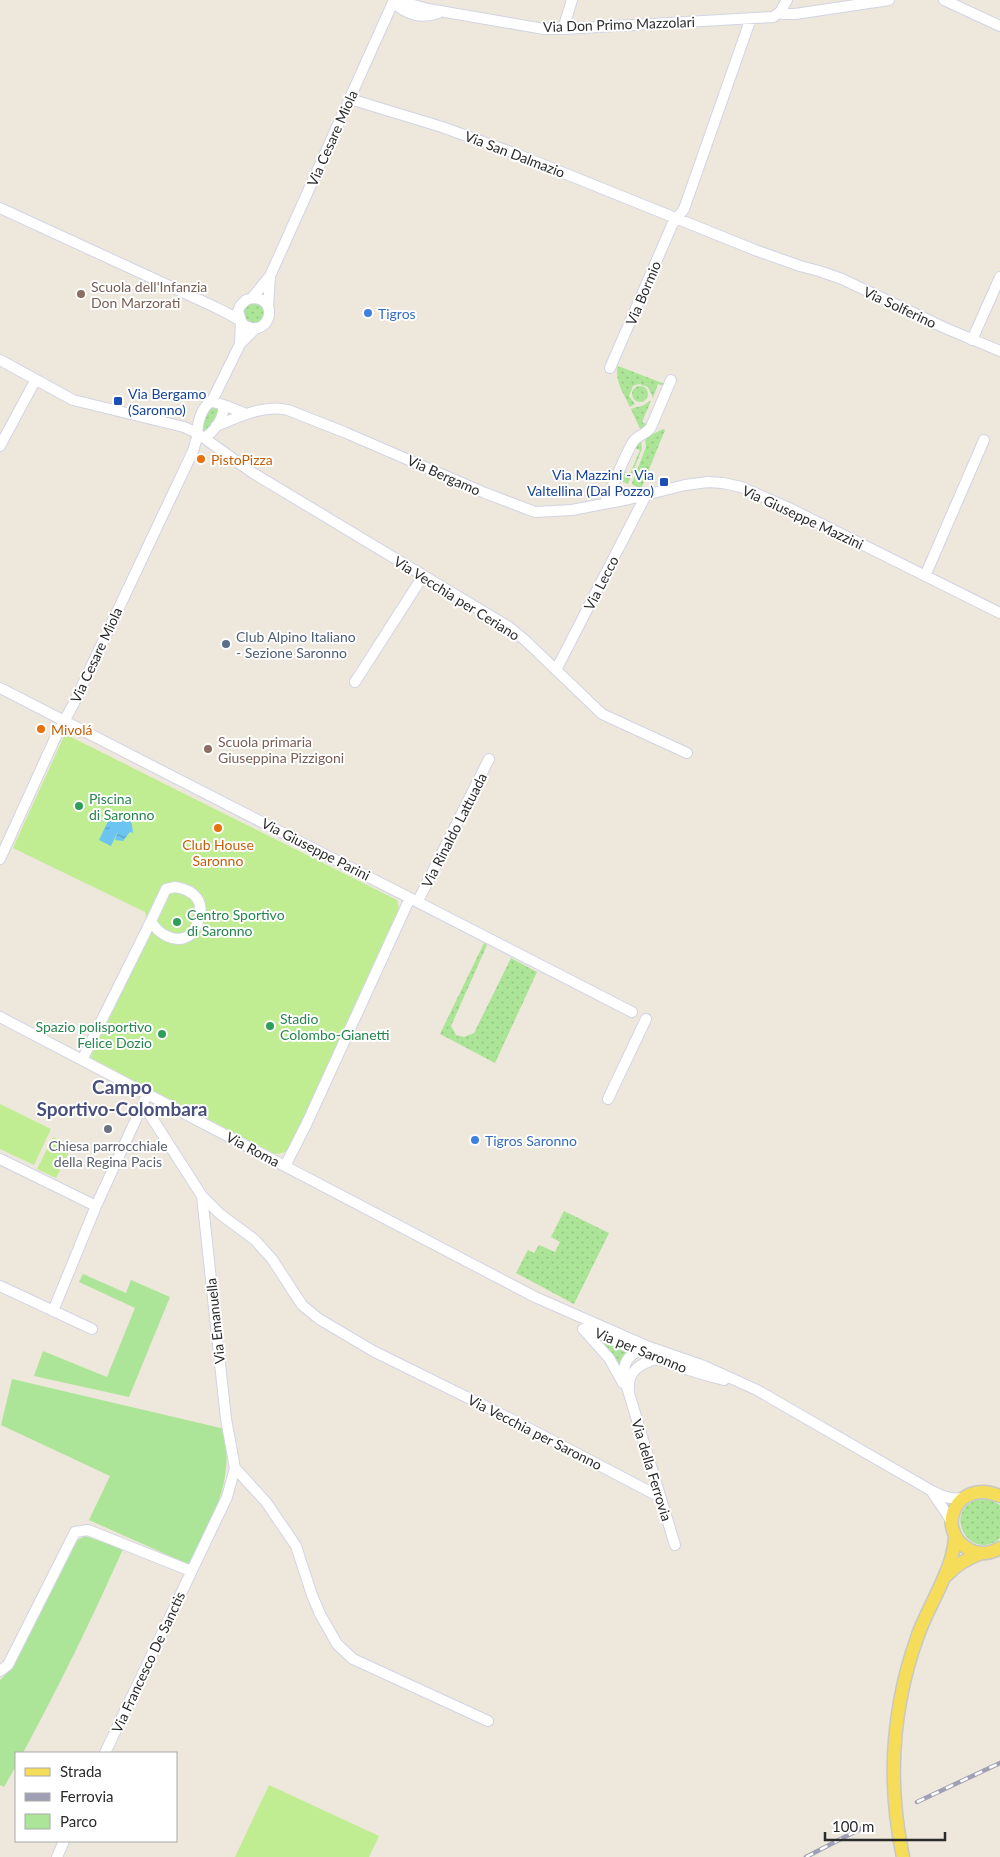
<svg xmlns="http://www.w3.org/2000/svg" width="1000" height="1857" font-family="Lato,sans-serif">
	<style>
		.grass { fill: url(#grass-dots) }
		.park { fill: #ace597 }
		.pitch { fill: #c0ed92 }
		.water { fill: url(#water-ripples) }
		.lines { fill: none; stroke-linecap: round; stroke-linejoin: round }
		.minor-casing { stroke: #d2d4e4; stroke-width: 12 }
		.major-casing { stroke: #c8c8c8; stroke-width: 15 }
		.minor { stroke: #fff; stroke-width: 10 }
		.major { stroke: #f5dd59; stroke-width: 12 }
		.rail-casing { stroke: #9fa0b6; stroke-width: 4.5 }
		.rail { stroke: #fff; stroke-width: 2.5; stroke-dasharray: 8; stroke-linecap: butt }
		.education-dot { fill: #8d6e63; stroke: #fff; stroke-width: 2 }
		.shop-dot { fill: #3f7fe0; stroke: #fff; stroke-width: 2 }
		.transit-dot { fill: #1a4fb4; stroke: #fff; stroke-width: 2 }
		.food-dot { fill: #e8710a; stroke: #fff; stroke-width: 2 }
		.service-dot { fill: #5c6f8a; stroke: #fff; stroke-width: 2 }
		.leisure-dot { fill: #2e9e5b; stroke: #fff; stroke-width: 2 }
		.worship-dot { fill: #6b7280; stroke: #fff; stroke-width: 2 }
		.labels { text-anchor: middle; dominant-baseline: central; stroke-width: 4; stroke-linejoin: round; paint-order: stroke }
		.street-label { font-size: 14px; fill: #2b2b2b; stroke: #fff }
		.education-label { font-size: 14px; fill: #785e54; stroke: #fff; text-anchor: start }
		.shop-label { font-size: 14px; fill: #366cbe; stroke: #fff; text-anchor: start }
		.transit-label { font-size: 14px; fill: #164399; stroke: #fff; text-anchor: start }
		.food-label { font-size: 14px; fill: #c56008; stroke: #fff; text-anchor: start }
		.service-label { font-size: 14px; fill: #4e5e75; stroke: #fff; text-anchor: start }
		.leisure-label { font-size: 14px; fill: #27864d; stroke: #fff; text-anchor: start }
		.worship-label { font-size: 14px; fill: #5b616d; stroke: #fff }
		.district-label { font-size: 19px; font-weight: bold; fill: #494f7d; stroke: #fff }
	</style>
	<defs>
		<pattern id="grass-dots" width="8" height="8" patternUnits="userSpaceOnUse" patternTransform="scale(1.25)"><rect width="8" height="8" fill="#ace597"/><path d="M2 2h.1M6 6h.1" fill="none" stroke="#94c582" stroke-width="1.8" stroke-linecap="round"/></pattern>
		<pattern id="water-ripples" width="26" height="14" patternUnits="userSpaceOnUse" patternTransform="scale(1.25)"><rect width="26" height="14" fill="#6cc4f3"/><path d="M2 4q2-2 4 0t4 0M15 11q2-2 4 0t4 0" fill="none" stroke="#599fc5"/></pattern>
	</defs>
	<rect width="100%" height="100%" fill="#ede7dc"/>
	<path class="grass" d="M243 312a11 11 0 1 1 22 0a11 11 0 1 1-22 0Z
		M618,366l47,18 -1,2 -6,-2 -5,14 -5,-11 -9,-3 -6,2 -4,10 6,8 -5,3c-6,-13 -16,-27 -12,-41z
		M632 394a8 8 0 1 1 16 0a8 8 0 1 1-16 0Z
		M649,401h2l-9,21 6,3 -7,6 -10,-22c7,-3 13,-2 18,-8z
		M210,405l11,4 -12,23h-6l-2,-7z
		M663,429l2,1 -24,59 -8,-4 -1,-2 14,-36 -1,-9z
		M641,440l1,9 -14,35 -7,-3 4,-9 5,2 10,-24 -6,-2 3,-6z
		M484,943l3,2 -36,81 5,9 8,2 10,-4 37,-75 26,14 -42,91 -55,-29z
		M564,1211l45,22 -35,71 -58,-31 12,-23 6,3 5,-8 16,7 5,-10 -9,-5z
		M599,1340l29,12 -7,19z
		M981,1498l8,1 11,6v33c-29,26 -62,-28 -19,-40z"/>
	<path class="park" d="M83,1274l43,19 5,-13 39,17 -41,100 -95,-21 9,-25 64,26 28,-69 -56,-26z
		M12,1379l213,50c8,56 -12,88 -35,136l-101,-45 21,-44 -109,-51z
		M85,1536l38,13c-31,70 -64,137 -100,204h-7v13l-12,21 -4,-2v-105l11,-11 65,-128z"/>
	<path class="pitch" d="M65,734l332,166 2,8 -111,244 -13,2 -185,-96 61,-126 -6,-20 -132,-64z
		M0,1104l51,25 -17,36 -34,-16z
		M53,1137l19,9 -16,32 -19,-9z
		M269,1785l110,51 -10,21h-134z"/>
	<path class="water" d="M112,813l11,5 1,-3c8,3 8,10 9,18l-3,-1 -7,9 -8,-1 3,-9 -7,15 -12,-6z"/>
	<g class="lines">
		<g class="minor-casing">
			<path id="minor" d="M944,0l56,26
				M393,2l13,1 22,6 116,20h19l210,-12 7,-5 7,-12
				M393,2c13,13 29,17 45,11
				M780,12l3,2h12l94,-14
				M563,29l9,-29
				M350,99l92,28 77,28 236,95 45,16 19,5 23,8 103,49 55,23
				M0,208l215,99c8,4 16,8 24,13 3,3 5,6 9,7 22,9 32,-29 4,-29
				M268,307l2,-31
				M972,340l28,-63
				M240,344l1,-23 -3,-10 2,-5 6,-6 6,-2 18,-22 124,-276
				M0,360l73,40 111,27 13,6
				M610,368l62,-143 12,-16 67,-191
				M212,401l28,-57 16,-16
				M223,406c2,11 -9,26 -19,32l-6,-4c-2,-10 4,-26 12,-32 7,-1 28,9 37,12
				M216,426c23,-9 48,-22 72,-16l56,22 141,61 50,19 37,-2 57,-11 56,-14 23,-3 15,1 18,4 48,21 211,105
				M204,438l49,35 256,154 17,14 76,73 85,39
				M0,446l35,-65
				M604,504c11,-20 17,-42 29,-62 4,-7 13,-7 18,-15l20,-47
				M925,576l59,-136
				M556,670l90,-175
				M355,682l68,-106
				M0,688l632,324
				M0,859l57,-125 16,-29 120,-254 5,-17
				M175,887c19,3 31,14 23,35 -2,4 -4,10 -8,13 -14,10 -32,-1 -39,-14l15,-32z
				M418,901l71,-142
				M0,1017l535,280 114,50 55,19 53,24 175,101c10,5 19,9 30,7
				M82,1060l69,-139
				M147,1094l-4,10 59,92 18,18 35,26 17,19 30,46 17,14 56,33 132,65 153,80
				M608,1099l38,-80
				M0,1159l96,47
				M285,1166l21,-41 104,-227
				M0,1286l92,43
				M53,1311l43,-105 47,-102
				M587,1327c43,23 90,41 137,53
				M583,1329l26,29 14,25
				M641,1349c-13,7 -18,13 -17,28l51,168
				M629,1389c-2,-18 13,-27 29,-30
				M235,1468l31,34 30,44 16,49 8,19 17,30 16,15 135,62
				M932,1492l15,22 5,9
				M0,1671l8,-6 67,-133 13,-2 103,41
				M105,1753l122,-256 8,-29 -9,-49 -24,-223
				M57,1857l7,-16"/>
		</g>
		<g class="major-casing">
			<path id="major" d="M1000,1496c-43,-19 -67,34 -30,54 10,5 21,3 30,-2
				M947,1575c10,-11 21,-17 35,-22
				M903,1857c-16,-75 -11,-150 15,-222 11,-31 37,-68 37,-100"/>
		</g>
		<use href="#minor" class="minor"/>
		<use href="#major" class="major"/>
		<g class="rail-casing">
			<path id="rail" d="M917,1802l83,-39
				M806,1857l58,-30"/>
		</g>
		<use href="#rail" class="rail"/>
	</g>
	<g class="education-dot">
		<circle cx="81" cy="294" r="5"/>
		<circle cx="208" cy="749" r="5"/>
	</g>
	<g class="shop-dot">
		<circle cx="368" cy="313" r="5"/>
		<circle cx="475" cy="1140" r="5"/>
	</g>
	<g class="transit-dot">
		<rect x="113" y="396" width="10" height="10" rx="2.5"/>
		<rect x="659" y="477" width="10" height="10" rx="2.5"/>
	</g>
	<g class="food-dot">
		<circle cx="201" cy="459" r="5"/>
		<circle cx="41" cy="729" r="5"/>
		<circle cx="218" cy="828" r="5"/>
	</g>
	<circle class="service-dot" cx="226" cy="644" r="5"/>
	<g class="leisure-dot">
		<circle cx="79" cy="806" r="5"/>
		<circle cx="177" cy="922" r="5"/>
		<circle cx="270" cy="1026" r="5"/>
		<circle cx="162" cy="1034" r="5"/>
	</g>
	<circle class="worship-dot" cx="108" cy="1129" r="5"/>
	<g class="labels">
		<g class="street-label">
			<text transform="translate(619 24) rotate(-2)">Via Don Primo Mazzolari</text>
			<text transform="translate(332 138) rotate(-66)">Via Cesare Miola</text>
			<text transform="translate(515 154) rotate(21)">Via San Dalmazio</text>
			<text transform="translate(643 293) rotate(-67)">Via Bormio</text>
			<text transform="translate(900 307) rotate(25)">Via Solferino</text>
			<text transform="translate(444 475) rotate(24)">Via Bergamo</text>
			<text transform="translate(803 517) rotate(25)">Via Giuseppe Mazzini</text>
			<text transform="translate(601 583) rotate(-63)">Via Lecco</text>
			<text transform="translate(457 598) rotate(32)">Via Vecchia per Ceriano</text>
			<text transform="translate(96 655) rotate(-65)">Via Cesare Miola</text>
			<text transform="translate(454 830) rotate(-63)">Via Rinaldo Lattuada</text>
			<text transform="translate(316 849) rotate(27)">Via Giuseppe Parini</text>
			<text transform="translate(253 1149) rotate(28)">Via Roma</text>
			<text transform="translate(215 1321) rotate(-96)">Via Emanuella</text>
			<text transform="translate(641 1350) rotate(22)">Via per Saronno</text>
			<text transform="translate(535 1432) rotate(27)">Via Vecchia per Saronno</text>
			<text transform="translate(652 1470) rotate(73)">Via della Ferrovia</text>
			<text transform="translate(148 1662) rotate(-65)">Via Francesco De Sanctis</text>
		</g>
		<g class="education-label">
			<text x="91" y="286">Scuola dell'Infanzia<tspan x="91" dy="16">Don Marzorati</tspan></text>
			<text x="218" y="741">Scuola primaria<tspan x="218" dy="16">Giuseppina Pizzigoni</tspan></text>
		</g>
		<g class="shop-label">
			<text x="378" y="313">Tigros</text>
			<text x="485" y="1140">Tigros Saronno</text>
		</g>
		<g class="transit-label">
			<text x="128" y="393">Via Bergamo<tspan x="128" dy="16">(Saronno)</tspan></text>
			<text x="654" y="474" text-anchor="end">Via Mazzini - Via<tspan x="654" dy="16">Valtellina (Dal Pozzo)</tspan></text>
		</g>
		<g class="food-label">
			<text x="211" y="459">PistoPizza</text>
			<text x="51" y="729">Mivolá</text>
			<text x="218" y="844" text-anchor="middle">Club House<tspan x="218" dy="16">Saronno</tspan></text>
		</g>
		<g class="service-label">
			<text x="236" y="636">Club Alpino Italiano<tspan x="236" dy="16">- Sezione Saronno</tspan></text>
		</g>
		<g class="leisure-label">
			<text x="89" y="798">Piscina<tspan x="89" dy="16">di Saronno</tspan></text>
			<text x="187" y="914">Centro Sportivo<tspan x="187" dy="16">di Saronno</tspan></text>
			<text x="280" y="1018">Stadio<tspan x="280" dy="16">Colombo-Gianetti</tspan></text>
			<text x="152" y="1026" text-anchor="end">Spazio polisportivo<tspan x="152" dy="16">Felice Dozio</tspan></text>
		</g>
		<g class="worship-label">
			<text x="108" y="1145">Chiesa parrocchiale<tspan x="108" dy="16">della Regina Pacis</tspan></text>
		</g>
		<g class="district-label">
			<text x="122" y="1086">Campo<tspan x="122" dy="22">Sportivo-Colombara</tspan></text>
		</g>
	</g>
	<rect x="15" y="1752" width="162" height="90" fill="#ffffff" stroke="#aaaaaa"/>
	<rect x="25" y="1768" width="25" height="8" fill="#f5dd59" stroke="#aaaaaa"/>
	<text x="60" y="1777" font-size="15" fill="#2b2b2b">Strada</text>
	<rect x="25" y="1793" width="25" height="8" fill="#9fa0b6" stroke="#aaaaaa"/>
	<text x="60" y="1802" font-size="15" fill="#2b2b2b">Ferrovia</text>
	<rect x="25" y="1814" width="25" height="15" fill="#ace597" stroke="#aaaaaa"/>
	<text x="60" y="1827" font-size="15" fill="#2b2b2b">Parco</text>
	<path d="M825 1832v8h120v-8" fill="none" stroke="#2b2b2b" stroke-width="2.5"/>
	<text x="832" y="1832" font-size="15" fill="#2b2b2b" stroke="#ffffff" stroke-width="4" paint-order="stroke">100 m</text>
</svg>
